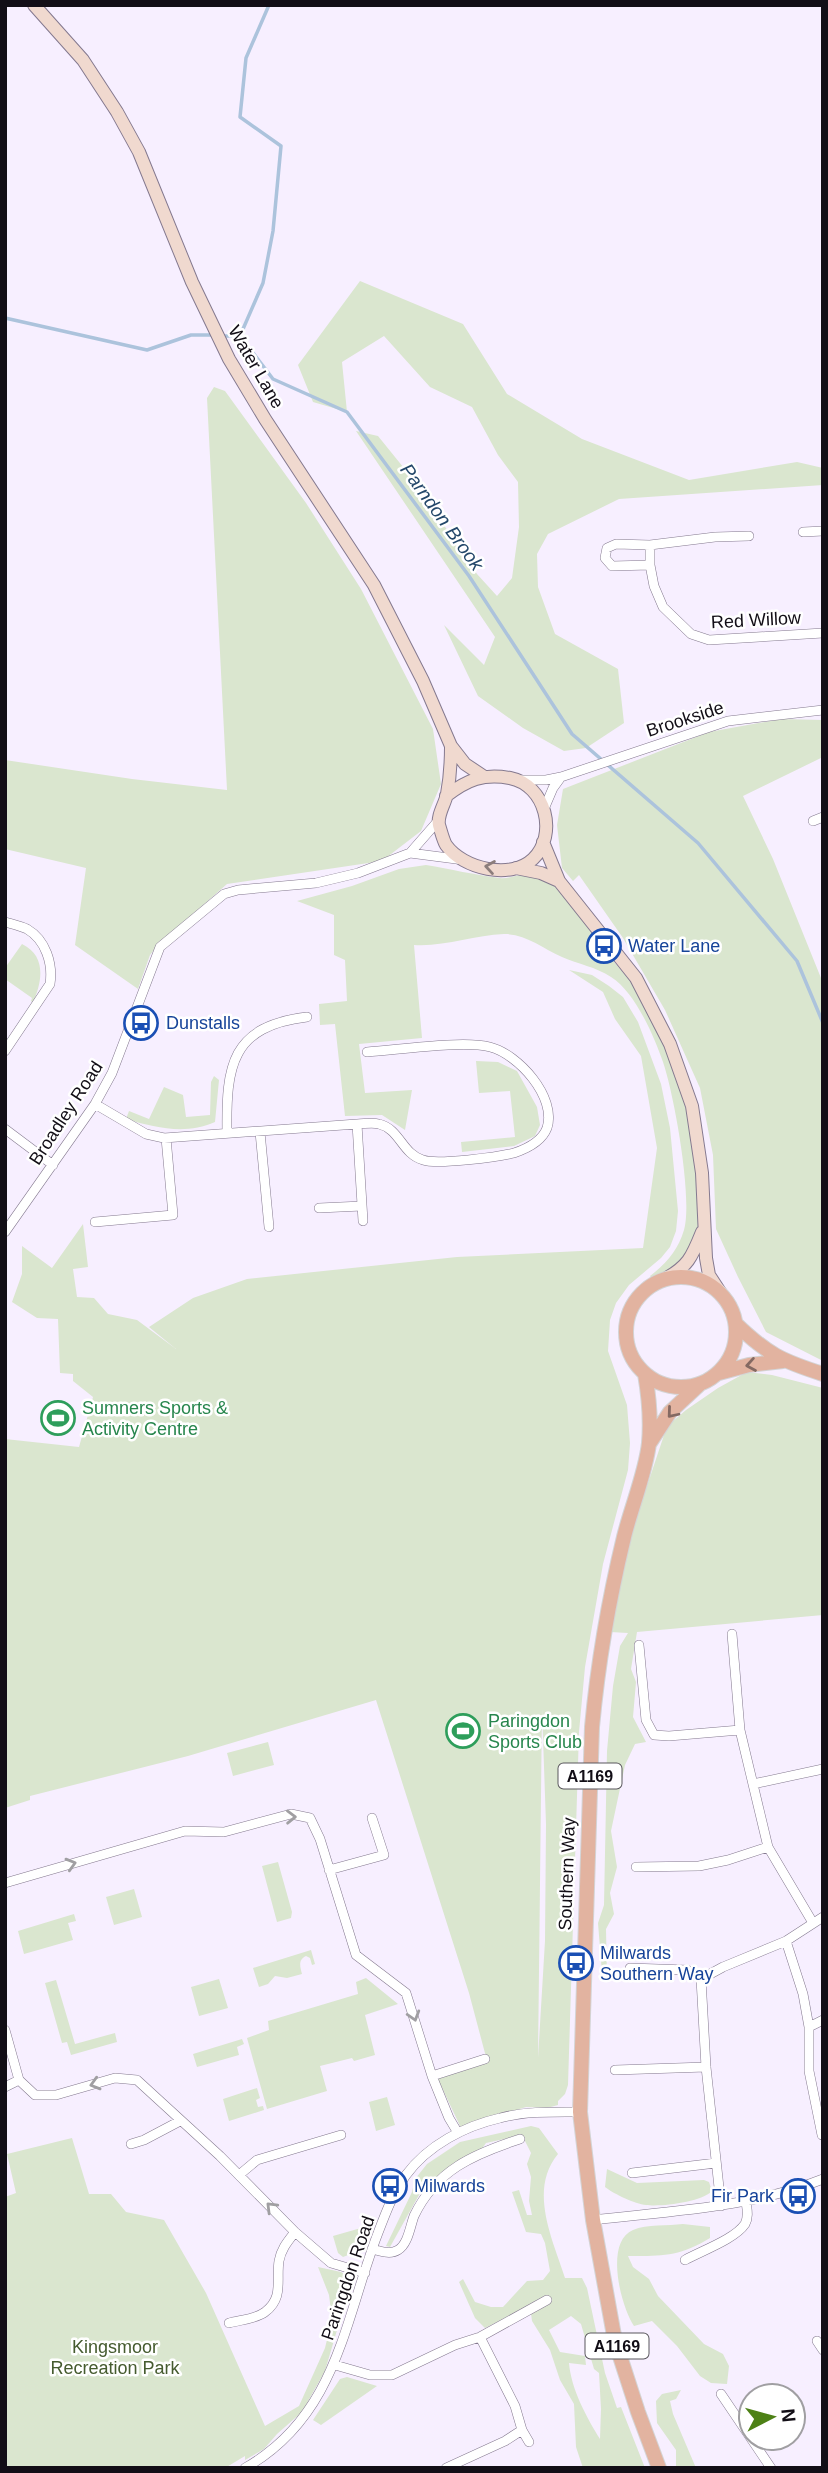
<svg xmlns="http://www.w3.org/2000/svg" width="828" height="2473" font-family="Arial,sans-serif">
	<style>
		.green { fill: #dae6cf; fill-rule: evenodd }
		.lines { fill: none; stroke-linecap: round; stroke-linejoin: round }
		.stream { stroke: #acc3dc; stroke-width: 3.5 }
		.minor-casing { stroke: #84798f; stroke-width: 10 }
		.secondary-casing { stroke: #84798f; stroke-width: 14 }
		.primary-casing { stroke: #d4d4d5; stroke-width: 16 }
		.minor { stroke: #fff; stroke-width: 9 }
		.secondary { stroke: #f0d9cf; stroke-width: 12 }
		.primary { stroke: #e2b3a0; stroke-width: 14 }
		.oneway { stroke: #8c7e7c }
		.oneway2 { stroke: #846962 }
		.oneway3 { stroke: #a09fa2 }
		.labels { text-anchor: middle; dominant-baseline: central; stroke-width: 5; stroke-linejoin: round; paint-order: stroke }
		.shield { fill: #fff; stroke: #59565c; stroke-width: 2 }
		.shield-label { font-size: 16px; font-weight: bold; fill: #120e16 }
		.street-label { font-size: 18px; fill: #120e16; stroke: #fff }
		.transit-label { font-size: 18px; fill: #164399; stroke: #fff; text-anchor: start }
		.leisure-label { font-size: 18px; fill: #27864d; stroke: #fff; text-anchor: start }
		.park-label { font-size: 18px; fill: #455b2f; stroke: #fff }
		.water-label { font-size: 19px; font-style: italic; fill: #23476a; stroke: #fff }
	</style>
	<rect width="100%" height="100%" fill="#f7efff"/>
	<path class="green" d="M360,281l103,43 44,70 75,45 107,41 108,-18 26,6v17l-204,14 -71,35 -11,20 1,33 17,47 63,35 6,54 -38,25 -22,3 -41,-23 -45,-32 -34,-71 40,40 11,-28 -139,-206 22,5 34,42 65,96 20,22 15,-18 7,-51 -1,-45 -20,-27 -26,-48 -42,-20 -46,-51 -42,26 5,50 -34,-10 -15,-37z
		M214,387l11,4 81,112 55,86 72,140 8,55 -20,47 -39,30 -155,23 -69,61 -8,10 -12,34 -63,-44 11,-77 -81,-19v-89l127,19 95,11 -20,-392z
		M781,719l42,1v37l-80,39 30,63 50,124v378l-57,-29 -28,-55 -22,-48 -3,-74 -13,-67 -35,-78 -42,-72 -44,-63 -6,6 -11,-13 -5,-43 6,-36 146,-57z
		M426,865c24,4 49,10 74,13 7,1 13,-2 21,-3 12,-1 25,3 35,11 19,14 34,44 48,63 8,12 18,21 27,33 11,13 20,31 27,46 22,41 58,176 35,217 -10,16 -23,27 -38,37l-5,-6c17,-13 28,-26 34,-46 9,-31 -10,-136 -21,-168 -9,-26 -28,-70 -52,-85 -15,-10 -33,-13 -49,-20 -20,-9 -36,-23 -58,-23 -30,1 -60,13 -90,11l8,93 -63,6 6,49 47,-3 -7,40 -23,-15 -37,1 -10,-92 -15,1 -1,-21 28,-3 -2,-41 -11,-5v-40l-37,-14 55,-15 47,-17z
		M22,944c25,12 20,38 11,59l-2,-2 1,-3 -27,-19v-11z
		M569,970l23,5 17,11 14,11 15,25 23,62 9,44 8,83 -2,20 -6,16 -9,11 -32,27 -13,18 -6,17 -2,31 19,54 3,38 -2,27 -25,94 -18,103 -6,65 -11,353 -3,9 -7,7v4l-11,3 -21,-1 -65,21 -26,-55 51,-16 -17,-64 -93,-293 -188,56 -158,40v4l-25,8v-369l74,8 14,-50 -20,-16v-7l-13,-1 -2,-54 -21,-1 -25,-16 10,-28v-28l30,22 31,-44 5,43 -15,2 4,28 17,1 14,16 29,6 39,29 -27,-22 44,-29 54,-19 210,-22 186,-9 14,-100 -16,-92 -26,-37 -12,-27zM542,1709l4,115 -1,117 -7,117z
		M476,1061l22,1 19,9 20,36 3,18 -5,11 -21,10 -52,6 -1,-10 54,-5 -5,-46 -31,2z
		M214,1076l5,4 -4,42c-29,13 -59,6 -89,-3l3,-8 20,8 15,-32 19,8 3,22 24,-2 1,-33z
		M747,1372l25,3 51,13v227l-186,17 -6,37 5,13 -3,35 13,25 -11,2 -10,21 -14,66 6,36 -7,26 4,21 -8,15 1,51 -5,-7 -4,-50 6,-18 3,-154 6,-65 7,-40 8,-13 -18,-1 11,-58 14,-52 29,-87 8,-13 14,-12 32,-22z
		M268,1742l6,23 -41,11 -6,-23z
		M278,1862l14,50 -1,6 -14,4 -15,-56z
		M134,1889l8,28 -28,8 -8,-28z
		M74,1914l2,7 -8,2 5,17 -49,14 -6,-23z
		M311,1950l4,14 -3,1 -2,-7 -4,-2c-8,4 -6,10 -4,18l-15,4 -12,-2 -7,8 -9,3 -6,-19z
		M366,1978l32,26 -33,11 10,40 -21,6 -2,-3 -32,8 7,25 -60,18 -20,-71 22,-8 -1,-9 90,-27 -2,-12z
		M219,1979l9,29 -29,8 -8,-29z
		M56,1980l19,64 40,-11 2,9 -46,13 -4,-13 -5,1 -17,-60z
		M242,2039l2,5 -7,3 2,8 -42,12 -4,-13z
		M257,2088l3,10 -4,2 2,7 5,-1 1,4 -35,11 -6,-22z
		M387,2097l8,28 -19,6 -7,-29z
		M531,2126l8,2 19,26c-30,36 -5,86 7,124h17l5,10 18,85 12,35 4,-1 24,61h-62l-7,-21 -2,-43 -14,-24 -10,-30 -18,-29 -2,-15 -45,22 -10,-10 -16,-36 4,-3 12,23 16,5h12l24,-26 16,-1 7,-9 -5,-28 -4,-9 -15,-2 -14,-40 7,-2 8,25h5l-3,-14 2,-24 -4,-13 4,-11 -9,-18 -36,8 -7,10 -45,29 -10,4 -34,61 -4,-1 26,-54 3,-13 12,-15 33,-22zM571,2316l10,8 13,45 5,4 2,36 -1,30c-13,-21 -29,-50 -31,-76l17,2 -1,-9 -25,-4 -11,-22z
		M72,2138l17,56h22l15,18 38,8 42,73 59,133 34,-20 26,-58 7,-29 -3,-24 -11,-28 23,5 11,7 -27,92 -23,41 -25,22 -13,15 -19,11v-4l-20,12h-220v-271l11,-4 -9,-39z
		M607,2169l30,14 67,-3 5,2 3,9c-10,11 -51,16 -66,14 -11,-1 -32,-11 -41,-18z
		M683,2224l27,3v11c-31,19 -48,18 -82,18l5,11 16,12 9,17 46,48 19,10 6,12 -2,18 -16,-1 -11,-7 -23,-30 -25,-25 -18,5c-13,-19 -30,-84 -1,-96 14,-6 35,-4 50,-6z
		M361,2228l-5,24 -13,5 -5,-4 -5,-17z
		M347,2377l30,9 -56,39 -8,-5 27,-41z
		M681,2390l-5,9 -6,2 3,13 23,54h-20v-18l-19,-27 -1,-22 6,-7z"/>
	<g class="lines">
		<path class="stream" d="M269,5l-23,53 -6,59 41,29 -8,85 -10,52 -23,53 33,43 74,33 122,164 103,158 126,109 99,118 26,62
			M5,318l142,32 44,-15h23
			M222,336h18"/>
		<g class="minor-casing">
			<path id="minor" d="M803,532l20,-1
				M749,536l-34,1 -65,8v20l4,21 9,21 28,27 18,6 114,-7
				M650,565l-38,1 -7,-8 2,-10 9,-4 34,1
				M522,780h24l15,-3 167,-56 95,-11
				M544,809l9,-21 8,-11
				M813,821l10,-4
				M410,853l54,7
				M5,922c7,2 16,4 22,7 19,11 26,35 23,55l-45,67
				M95,1104l51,30 18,4 193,-14 6,97
				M357,1124c7,0 15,-2 22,0 21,5 23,30 44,36 14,5 76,-3 91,-7 12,-4 28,-12 33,-25 10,-31 -29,-74 -57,-81 -27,-7 -92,3 -123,5
				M5,1129l48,36
				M260,1132l9,95
				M227,1133c-1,-67 4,-107 80,-116
				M319,1208l43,-2
				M95,1222l78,-7 -7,-77
				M5,1232l90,-128 17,-31 48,-126 64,-53 14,-4 78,-7 42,-10 52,-20 28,-32
				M732,1634l8,96 28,117 45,76
				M639,1645l7,75 8,15 15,1 71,-6
				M753,1784l70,-15
				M636,1867l63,-1 29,-6 40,-13
				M329,1870l55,-15 -12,-37
				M5,1883l180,-52 39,1 67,-18 19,4 10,21 36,116 50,38 26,83 17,42 9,15
				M786,1941l17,53 6,33v44l13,64
				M630,1968l57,2 14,9
				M701,1979l5,88 15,139
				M701,1979l22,-12 63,-26 37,-24
				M809,2027l14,-7
				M5,2030l14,50 16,15h21l59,-17 22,2 83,76 75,76 36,31 34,10
				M615,2070l91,-3
				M432,2076l53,-17
				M5,2087l14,-7
				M131,2144l13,-4 36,-19
				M632,2173l84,-10
				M239,2175l18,-15 84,-25
				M593,2220c77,-9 157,-12 230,-41
				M372,2249c8,2 18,6 26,1 10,-6 12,-23 16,-34 22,-46 60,-62 106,-77
				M685,2260c16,-9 50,-21 60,-36 4,-7 2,-15 1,-23
				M229,2323c11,-3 27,-4 36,-11 19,-14 11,-32 14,-51 2,-12 9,-20 16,-29
				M817,2341l6,9
				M335,2365l35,10h22l63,-30 25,-8 67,-37
				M721,2394l50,74
				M522,2430l7,12
				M245,2468c92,-52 99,-147 133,-235 8,-21 15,-40 28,-58 22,-30 59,-49 94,-57 26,-7 54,-6 80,-6
				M446,2468l59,-27 17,-11 -7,-24 -35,-69"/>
		</g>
		<g class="secondary-casing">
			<path id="secondary" d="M34,5l49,55 34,52 22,40 53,130 37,77 36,60 109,166 49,96 28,65 14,18 18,12
				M446,796c21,-16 37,-23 64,-18 36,7 48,57 23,81 -22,21 -70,10 -87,-14 -3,-5 -5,-14 -7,-20 -2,-10 6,-21 8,-31 3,-16 4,-31 4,-48
				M543,842l16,39 77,97 34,66 22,62 10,67 4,85 3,17 13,20
				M516,868l25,5 18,8
				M663,1280c25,-13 29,-23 39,-48"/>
		</g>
		<g class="primary-casing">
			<path id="primary" d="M626 1332a55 55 0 1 1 110 0a55 55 0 1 1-110 0Z
				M736,1324c31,30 46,37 87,50
				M719,1373l30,-8 34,-4
				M645,1374c4,23 6,46 4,69 -3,29 -18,65 -25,94 -15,62 -26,125 -32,190l-12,385 13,108 22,121 23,71 21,56
				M649,1444l21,-32 29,-27"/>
		</g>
		<use href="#minor" class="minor"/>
		<use href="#secondary" class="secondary"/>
		<use href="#primary" class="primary"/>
	</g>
	<defs><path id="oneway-chevron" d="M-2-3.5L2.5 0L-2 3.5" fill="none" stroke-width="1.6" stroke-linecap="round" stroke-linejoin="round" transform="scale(1.75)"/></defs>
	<use class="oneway" href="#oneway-chevron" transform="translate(490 867) rotate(-171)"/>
	<g class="oneway2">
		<use href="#oneway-chevron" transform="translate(751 1365) rotate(170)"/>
		<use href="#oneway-chevron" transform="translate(672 1413) rotate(130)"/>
	</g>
	<g class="oneway3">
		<use href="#oneway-chevron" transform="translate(291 1817) rotate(-1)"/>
		<use href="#oneway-chevron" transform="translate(71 1864) rotate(-16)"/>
		<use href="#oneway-chevron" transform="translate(414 2016) rotate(73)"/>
		<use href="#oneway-chevron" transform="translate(95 2084) rotate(164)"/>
		<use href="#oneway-chevron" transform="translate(271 2207) rotate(-135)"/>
	</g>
	<defs>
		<g id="bus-ring" transform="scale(1.75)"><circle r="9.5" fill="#fff" stroke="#1a4fb4" stroke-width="1.5"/><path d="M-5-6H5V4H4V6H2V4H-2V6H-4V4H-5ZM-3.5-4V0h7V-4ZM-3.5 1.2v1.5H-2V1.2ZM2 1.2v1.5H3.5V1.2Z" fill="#1a4fb4"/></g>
		<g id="stadium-ring" transform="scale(1.75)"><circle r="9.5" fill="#fff" stroke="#2e9e5b" stroke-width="1.5"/><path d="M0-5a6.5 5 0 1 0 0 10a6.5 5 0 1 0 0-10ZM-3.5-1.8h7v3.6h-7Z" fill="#2e9e5b"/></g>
	</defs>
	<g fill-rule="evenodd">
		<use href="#bus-ring" x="604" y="946"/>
		<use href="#bus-ring" x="141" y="1023"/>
		<use href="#stadium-ring" x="58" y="1418"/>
		<use href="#stadium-ring" x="463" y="1731"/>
		<use href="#bus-ring" x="576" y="1963"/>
		<use href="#bus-ring" x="390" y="2186"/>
		<use href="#bus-ring" x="798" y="2196"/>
	</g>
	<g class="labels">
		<g class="shield">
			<rect x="558.5" y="1763.5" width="63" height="25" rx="5"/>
			<rect x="585.5" y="2333.5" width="63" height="25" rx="5"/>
		</g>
		<g class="shield-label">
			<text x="590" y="1776">A1169</text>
			<text x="617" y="2346">A1169</text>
		</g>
		<g class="street-label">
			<text transform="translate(256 367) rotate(60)">Water Lane</text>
			<text transform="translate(756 620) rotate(-3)">Red Willow</text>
			<text transform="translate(685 719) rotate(-18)">Brookside</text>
			<text transform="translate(66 1113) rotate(-57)">Broadley Road</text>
			<text transform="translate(567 1874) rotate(-88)">Southern Way</text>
			<text transform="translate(348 2278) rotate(-71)">Paringdon Road</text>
		</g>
		<g class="transit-label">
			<text x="628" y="946">Water Lane</text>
			<text x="166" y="1023">Dunstalls</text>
			<text x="600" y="1953">Milwards<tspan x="600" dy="21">Southern Way</tspan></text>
			<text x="414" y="2186">Milwards</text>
			<text x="774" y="2196" text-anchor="end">Fir Park</text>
		</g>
		<g class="leisure-label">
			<text x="82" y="1408">Sumners Sports &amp;<tspan x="82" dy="21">Activity Centre</tspan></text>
			<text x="488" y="1721">Paringdon<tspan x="488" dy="21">Sports Club</tspan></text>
		</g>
		<g class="park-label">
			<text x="115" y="2347">Kingsmoor<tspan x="115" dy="21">Recreation Park</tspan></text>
		</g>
		<g class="water-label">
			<text transform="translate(442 517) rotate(54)">Parndon Brook</text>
		</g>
	</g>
	<rect width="828" height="2473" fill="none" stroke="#120e16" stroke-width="14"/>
	<g transform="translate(772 2417) rotate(84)"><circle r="33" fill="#ffffff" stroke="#a09fa2" stroke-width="2"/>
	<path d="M0-5L12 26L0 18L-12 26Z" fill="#4d8116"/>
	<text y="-10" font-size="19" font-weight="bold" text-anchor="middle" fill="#120e16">N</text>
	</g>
</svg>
